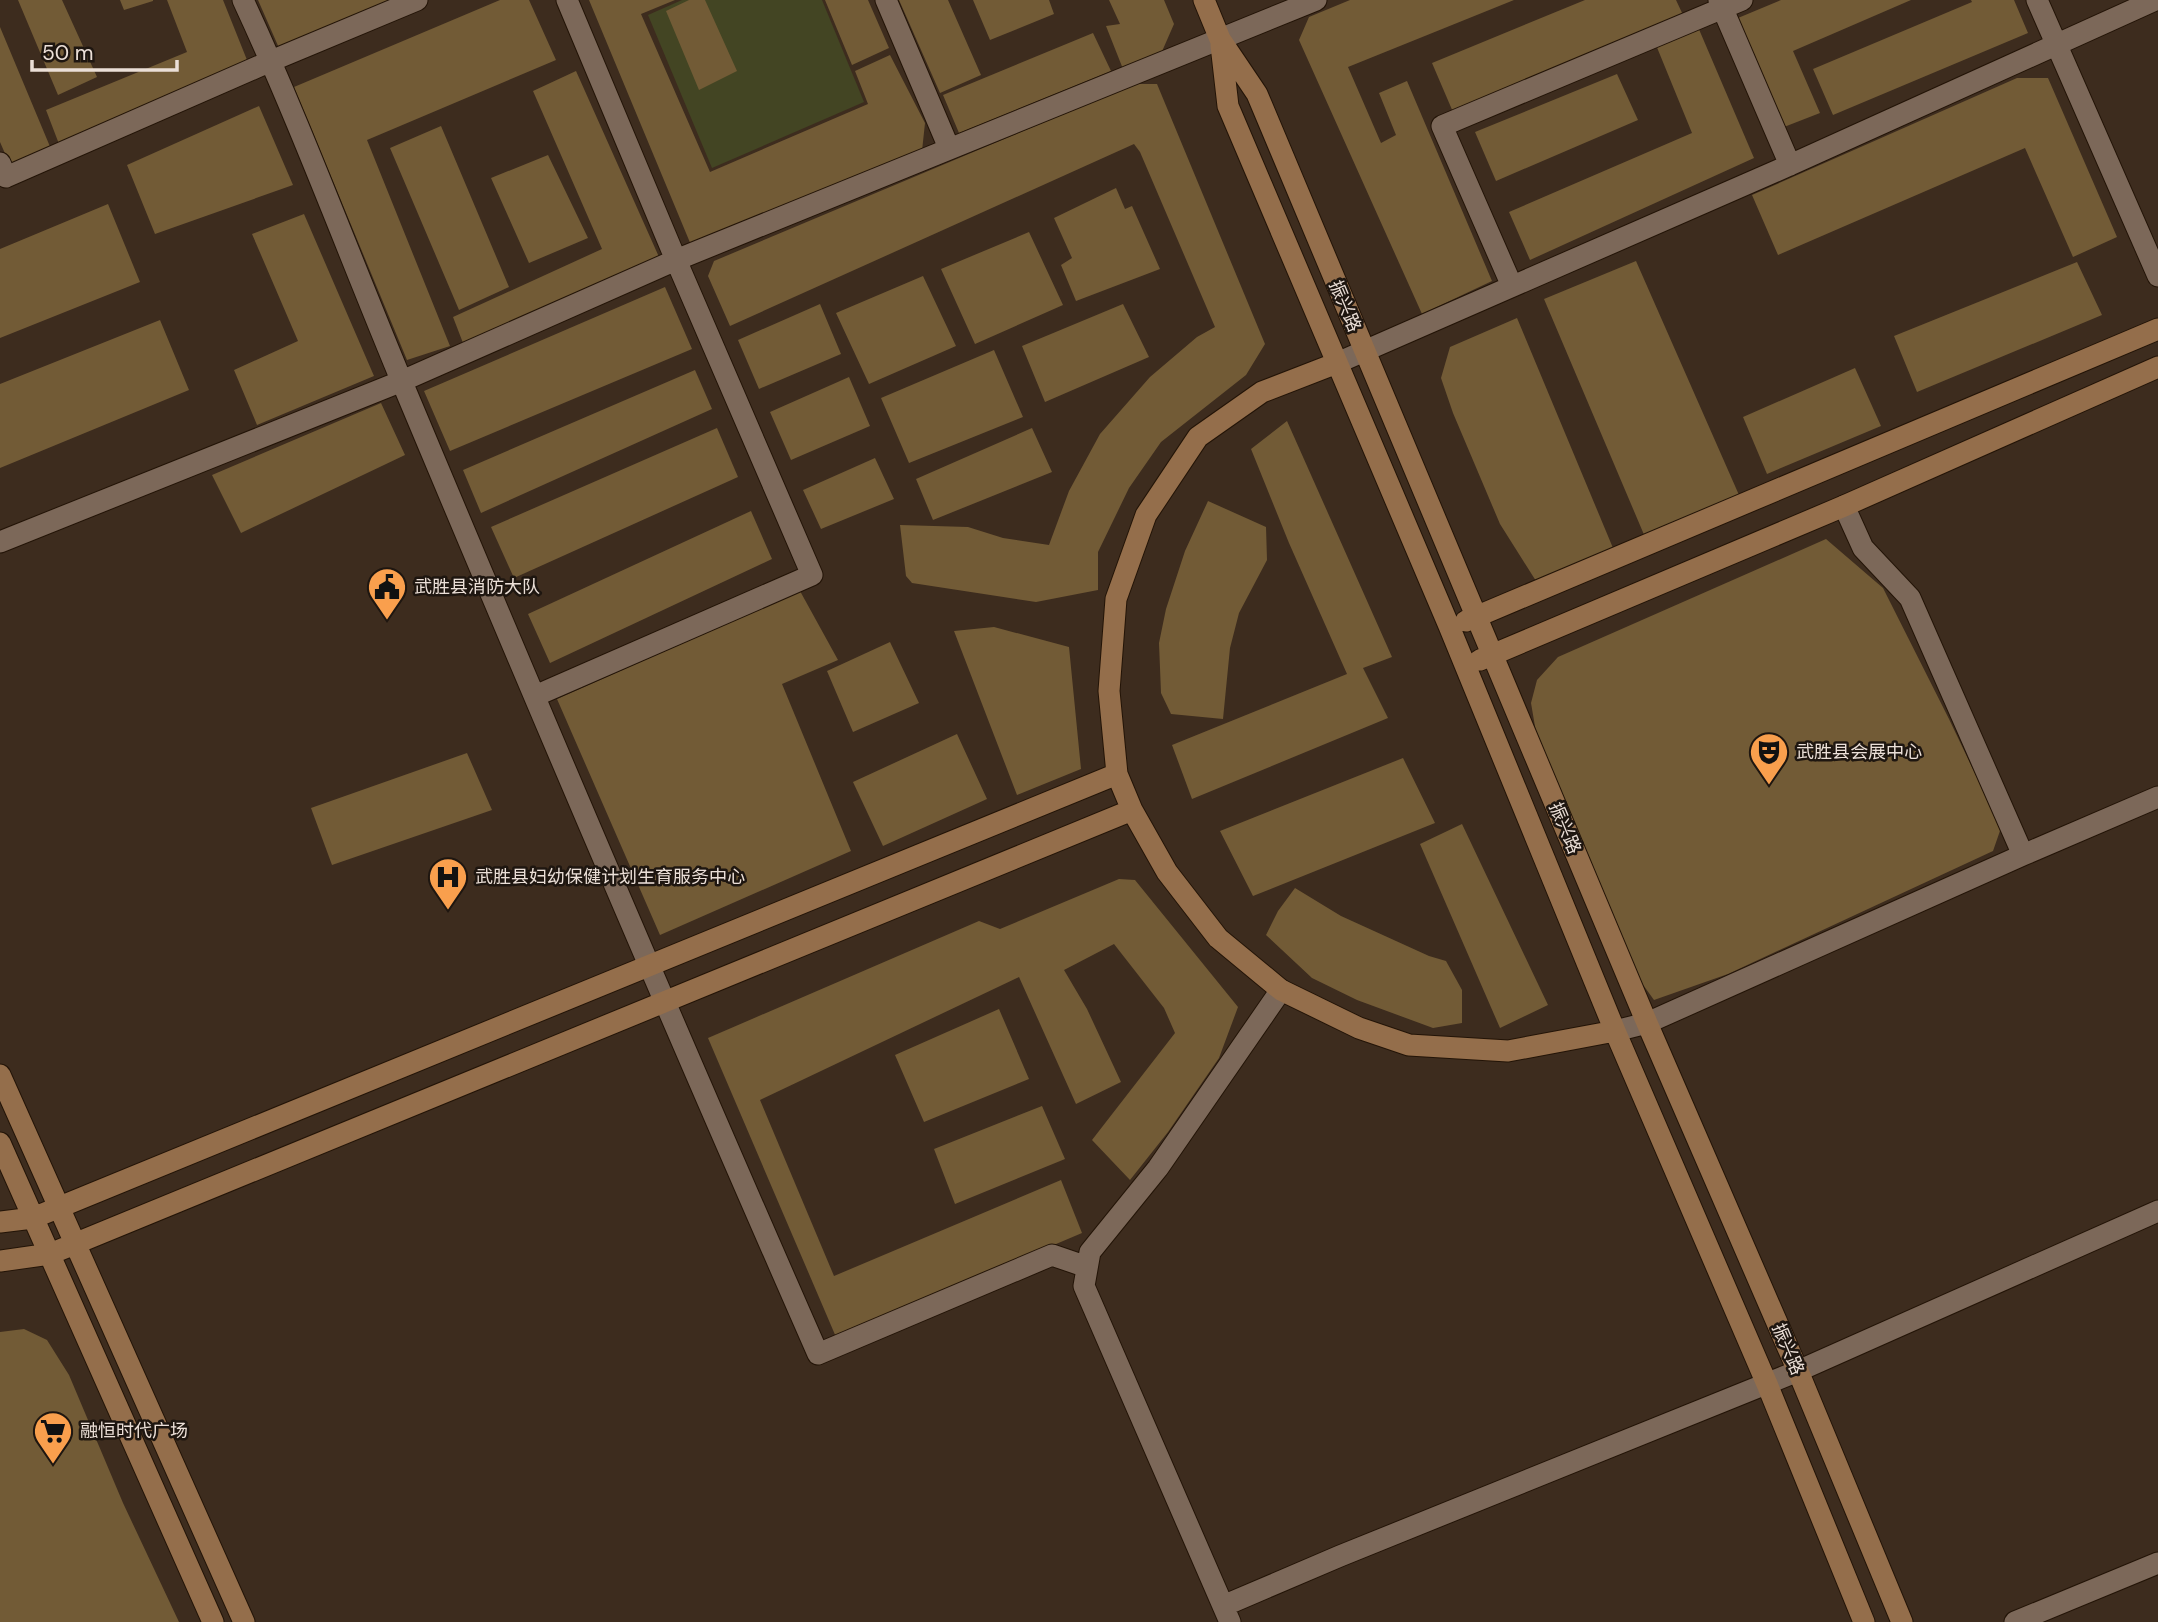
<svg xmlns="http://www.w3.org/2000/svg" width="2158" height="1622" font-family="'DM Sans','Noto Sans SC',sans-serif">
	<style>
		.grass { fill: #434523 }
		.building { fill: #725b36 }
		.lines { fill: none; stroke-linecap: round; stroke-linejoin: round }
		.street-casing { stroke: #231407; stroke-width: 23 }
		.secondary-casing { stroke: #231407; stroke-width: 23 }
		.street { stroke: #7c6859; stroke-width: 21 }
		.secondary { stroke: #946e4b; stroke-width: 21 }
		.labels { text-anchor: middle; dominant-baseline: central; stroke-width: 5; stroke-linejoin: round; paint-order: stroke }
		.street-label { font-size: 18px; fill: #ebdfd7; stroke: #1e1610 }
		.poi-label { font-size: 18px; fill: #ebdfd7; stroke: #1e1610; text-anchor: start }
	</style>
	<rect width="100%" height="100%" fill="#3d2c1e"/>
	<path class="grass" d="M682,0h140l42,102 -152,66 -64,-153z"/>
	<path class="building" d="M18,0h44l35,77 -39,18z
		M120,0h33v1l-29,9z
		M167,0h56l24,60 -188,84 -13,-34 141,-58z
		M258,0h136l-115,48z
		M500,0h29l27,60 -189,80 83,206 -43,14 -113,-273z
		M589,0h86l-34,14 69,158 158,-68 -13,-33 35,-16 35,68 -3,28 -231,94z
		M689,0h16l32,71 -38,19 -33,-79z
		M825,0h43l21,48 -37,17z
		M899,0h49l33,75 -41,18z
		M973,0h76l5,14 -64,26z
		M1109,0h55l10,24 -14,32 -37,13 -17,-43 14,-2z
		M1350,0h164l-166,67 33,76 15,-8 -17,-42 28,-12 85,200 -70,33 -123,-274 10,-23z
		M1585,0h91l7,15 -230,97 -21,-49z
		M1781,0h130l-118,51 27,62 -36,14 -46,-109z
		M1971,0h43l14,33 -195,82 -20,-46 159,-67z
		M0,27l51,122 -41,16 -10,-23z
		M1698,27l56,131 -224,102 -21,-48 183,-79 -36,-88z
		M1093,33l18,38 -152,62 -16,-38z
		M576,71l83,186 -196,86 -10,-26 149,-68 -69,-158z
		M1617,74l21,46 -142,61 -21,-49z
		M2017,78h31l69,159 -44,20 -48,-109 -247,107 -26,-60z
		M1135,84h22l108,260 -19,31 -85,67 -32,46 -31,64v38l-62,12 -124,-19 -6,-7 -6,-51 68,2 35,11 46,7 20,-54 31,-57 50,-57 47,-40 18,-10 -75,-175 -6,-8 -404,182 -22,-50 6,-15z
		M259,106l34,79 -138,49 -28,-69z
		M441,126l68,161 -50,23 -69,-162z
		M548,155l40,83 -59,25 -38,-85z
		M1116,188l9,21 7,-3 28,63 -84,32 -15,-36 11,-7 -18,-40z
		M108,204l32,78 -140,56v-89z
		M304,214l70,162 -117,49 -23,-55 64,-29 -46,-107z
		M1029,232l34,73 -88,39 -34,-75z
		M1636,261l103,234 -94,42 -101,-238z
		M2077,262l25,53 -185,77 -23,-56z
		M923,276l33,70 -87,38 -33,-71z
		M665,287l27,62 -242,102 -26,-60z
		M820,304l21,50 -82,35 -21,-49z
		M1123,304l26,53 -104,45 -23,-56z
		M1517,318l96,230 -77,33 -36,-57 -47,-111 -12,-35 9,-31z
		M160,320l29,70 -189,78v-84z
		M994,350l29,67 -114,46 -28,-65z
		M1855,368l26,58 -114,48 -24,-57z
		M695,370l17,39 -231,104 -18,-43z
		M849,377l21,49 -79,34 -21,-48z
		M381,403l24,52 -164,78 -29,-58z
		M1287,421l105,236 -29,11 25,50 -196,81 -20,-54 175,-71 -58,-131 -38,-94z
		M717,428l21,49 -224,101 -23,-51z
		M1032,428l20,44 -119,48 -17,-41z
		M875,458l19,41 -73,30 -18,-39z
		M1208,501l58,26 1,33 -28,53 -9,35 -7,71 -52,-5 -10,-21 -2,-50 7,-34 19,-58z
		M751,511l21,48 -222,104 -22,-49z
		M1826,539l57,49 66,131 52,109 -8,23 -265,123 -74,26 -13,-18 -103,-238 -7,-41 6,-23 21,-23z
		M800,591l38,69 -56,24 69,167 -191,84 -103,-236z
		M994,627l75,20 12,122 -64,26 -63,-164z
		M890,642l29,61 -66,29 -26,-61z
		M957,734l30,65 -104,47 -30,-64z
		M467,753l25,57 -160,55 -21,-57z
		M1403,758l32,65 -182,73 -33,-65z
		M1462,824l86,181 -48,23 -80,-184z
		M1119,879l16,1 103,127 -19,51 -51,74 -38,48 -38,-40 83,-107 -11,-25 -50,-64 -50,26 23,39 34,73 -45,22 -57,-127 -259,123 74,176 227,-96 21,53 -246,104 -128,-299 271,-117 21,8z
		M1295,888l46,28 88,40 17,5 16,29v33l-29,5 -76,-28 -45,-22 -46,-43 12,-24z
		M999,1009l30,70 -105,43 -29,-67z
		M1042,1106l23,53 -110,45 -21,-55z
		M24,1329l23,11 22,35 54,128 56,119h-179v-290z"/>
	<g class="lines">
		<g class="street-casing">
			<path id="street" d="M243,0c58,125 106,255 159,382 136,325 274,649 416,972l234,-99 35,12
				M886,0l63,148
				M1719,0l71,165
				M2037,0l121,276
				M0,163l6,14 265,-116 146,-61
				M1512,286l-70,-160 300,-126
				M1337,363l453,-198 365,-165
				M1844,506l19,42 47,50 113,257
				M0,542l402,-161 274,-121 640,-260
				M535,696l277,-121 -136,-315 -109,-260
				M1615,1031l32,-8 376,-168 135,-58
				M1223,1606l117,-50 458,-185 360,-160
				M1230,1622l-146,-336 6,-34 68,-84 123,-178
				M2015,1622l143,-59"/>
		</g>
		<g class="secondary-casing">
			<path id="secondary" d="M1204,0l16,39 37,55 390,929 151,348 104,251
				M1221,45l7,61 221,520 166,405 152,353 97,238
				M1337,363l-75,29 -64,45 -52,78 -30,84 -7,92 8,83 15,36 35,62 51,66 63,52 78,38 50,17 99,6 107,-20
				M1466,621l692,-292
				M1480,660l364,-154 314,-139
				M0,1075l244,547
				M0,1143l213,479
				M0,1222l33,-4 1084,-444
				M0,1261l50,-7 1082,-444"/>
		</g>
		<use href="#street" class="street"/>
		<use href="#secondary" class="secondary"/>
	</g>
	<defs>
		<g id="civic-pin" transform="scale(2.0125)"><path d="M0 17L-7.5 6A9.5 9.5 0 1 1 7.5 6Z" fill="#f99f4d" stroke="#1e1610"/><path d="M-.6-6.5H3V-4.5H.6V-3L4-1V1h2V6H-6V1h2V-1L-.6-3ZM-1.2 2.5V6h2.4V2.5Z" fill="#111"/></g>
		<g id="theatre-pin" transform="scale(2.0125)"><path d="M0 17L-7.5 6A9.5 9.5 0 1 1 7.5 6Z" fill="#f99f4d" stroke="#1e1610"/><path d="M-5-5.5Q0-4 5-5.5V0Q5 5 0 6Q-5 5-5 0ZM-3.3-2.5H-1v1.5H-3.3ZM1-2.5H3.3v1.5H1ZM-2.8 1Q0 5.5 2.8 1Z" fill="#111"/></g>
		<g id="hospital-pin" transform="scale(2.0125)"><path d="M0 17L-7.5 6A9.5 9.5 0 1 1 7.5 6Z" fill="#f99f4d" stroke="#1e1610"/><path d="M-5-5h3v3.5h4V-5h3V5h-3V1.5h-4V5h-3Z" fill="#111"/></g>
		<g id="supermarket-pin" transform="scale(2.0125)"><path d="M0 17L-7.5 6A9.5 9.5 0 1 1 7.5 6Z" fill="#f99f4d" stroke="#1e1610"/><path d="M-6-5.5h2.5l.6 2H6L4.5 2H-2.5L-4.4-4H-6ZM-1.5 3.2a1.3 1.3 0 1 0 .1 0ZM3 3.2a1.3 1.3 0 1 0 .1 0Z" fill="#111"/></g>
	</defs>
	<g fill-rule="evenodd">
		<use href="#civic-pin" x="387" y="587"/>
		<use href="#theatre-pin" x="1769" y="752"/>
		<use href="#hospital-pin" x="448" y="877"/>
		<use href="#supermarket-pin" x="53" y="1431"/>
	</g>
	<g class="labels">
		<g class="street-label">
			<text transform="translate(1345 306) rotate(67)">振兴路</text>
			<text transform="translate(1565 828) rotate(67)">振兴路</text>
			<text transform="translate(1788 1349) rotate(67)">振兴路</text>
		</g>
		<g class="poi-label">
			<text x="414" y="587">武胜县消防大队</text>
			<text x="1796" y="752">武胜县会展中心</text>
			<text x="475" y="877">武胜县妇幼保健计划生育服务中心</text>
			<text x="80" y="1431">融恒时代广场</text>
		</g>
	</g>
	<path d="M32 60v10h145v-10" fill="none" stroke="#ebdfd7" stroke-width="3.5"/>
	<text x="42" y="60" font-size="21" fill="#ebdfd7" stroke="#1e1610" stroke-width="5" paint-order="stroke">50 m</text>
</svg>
